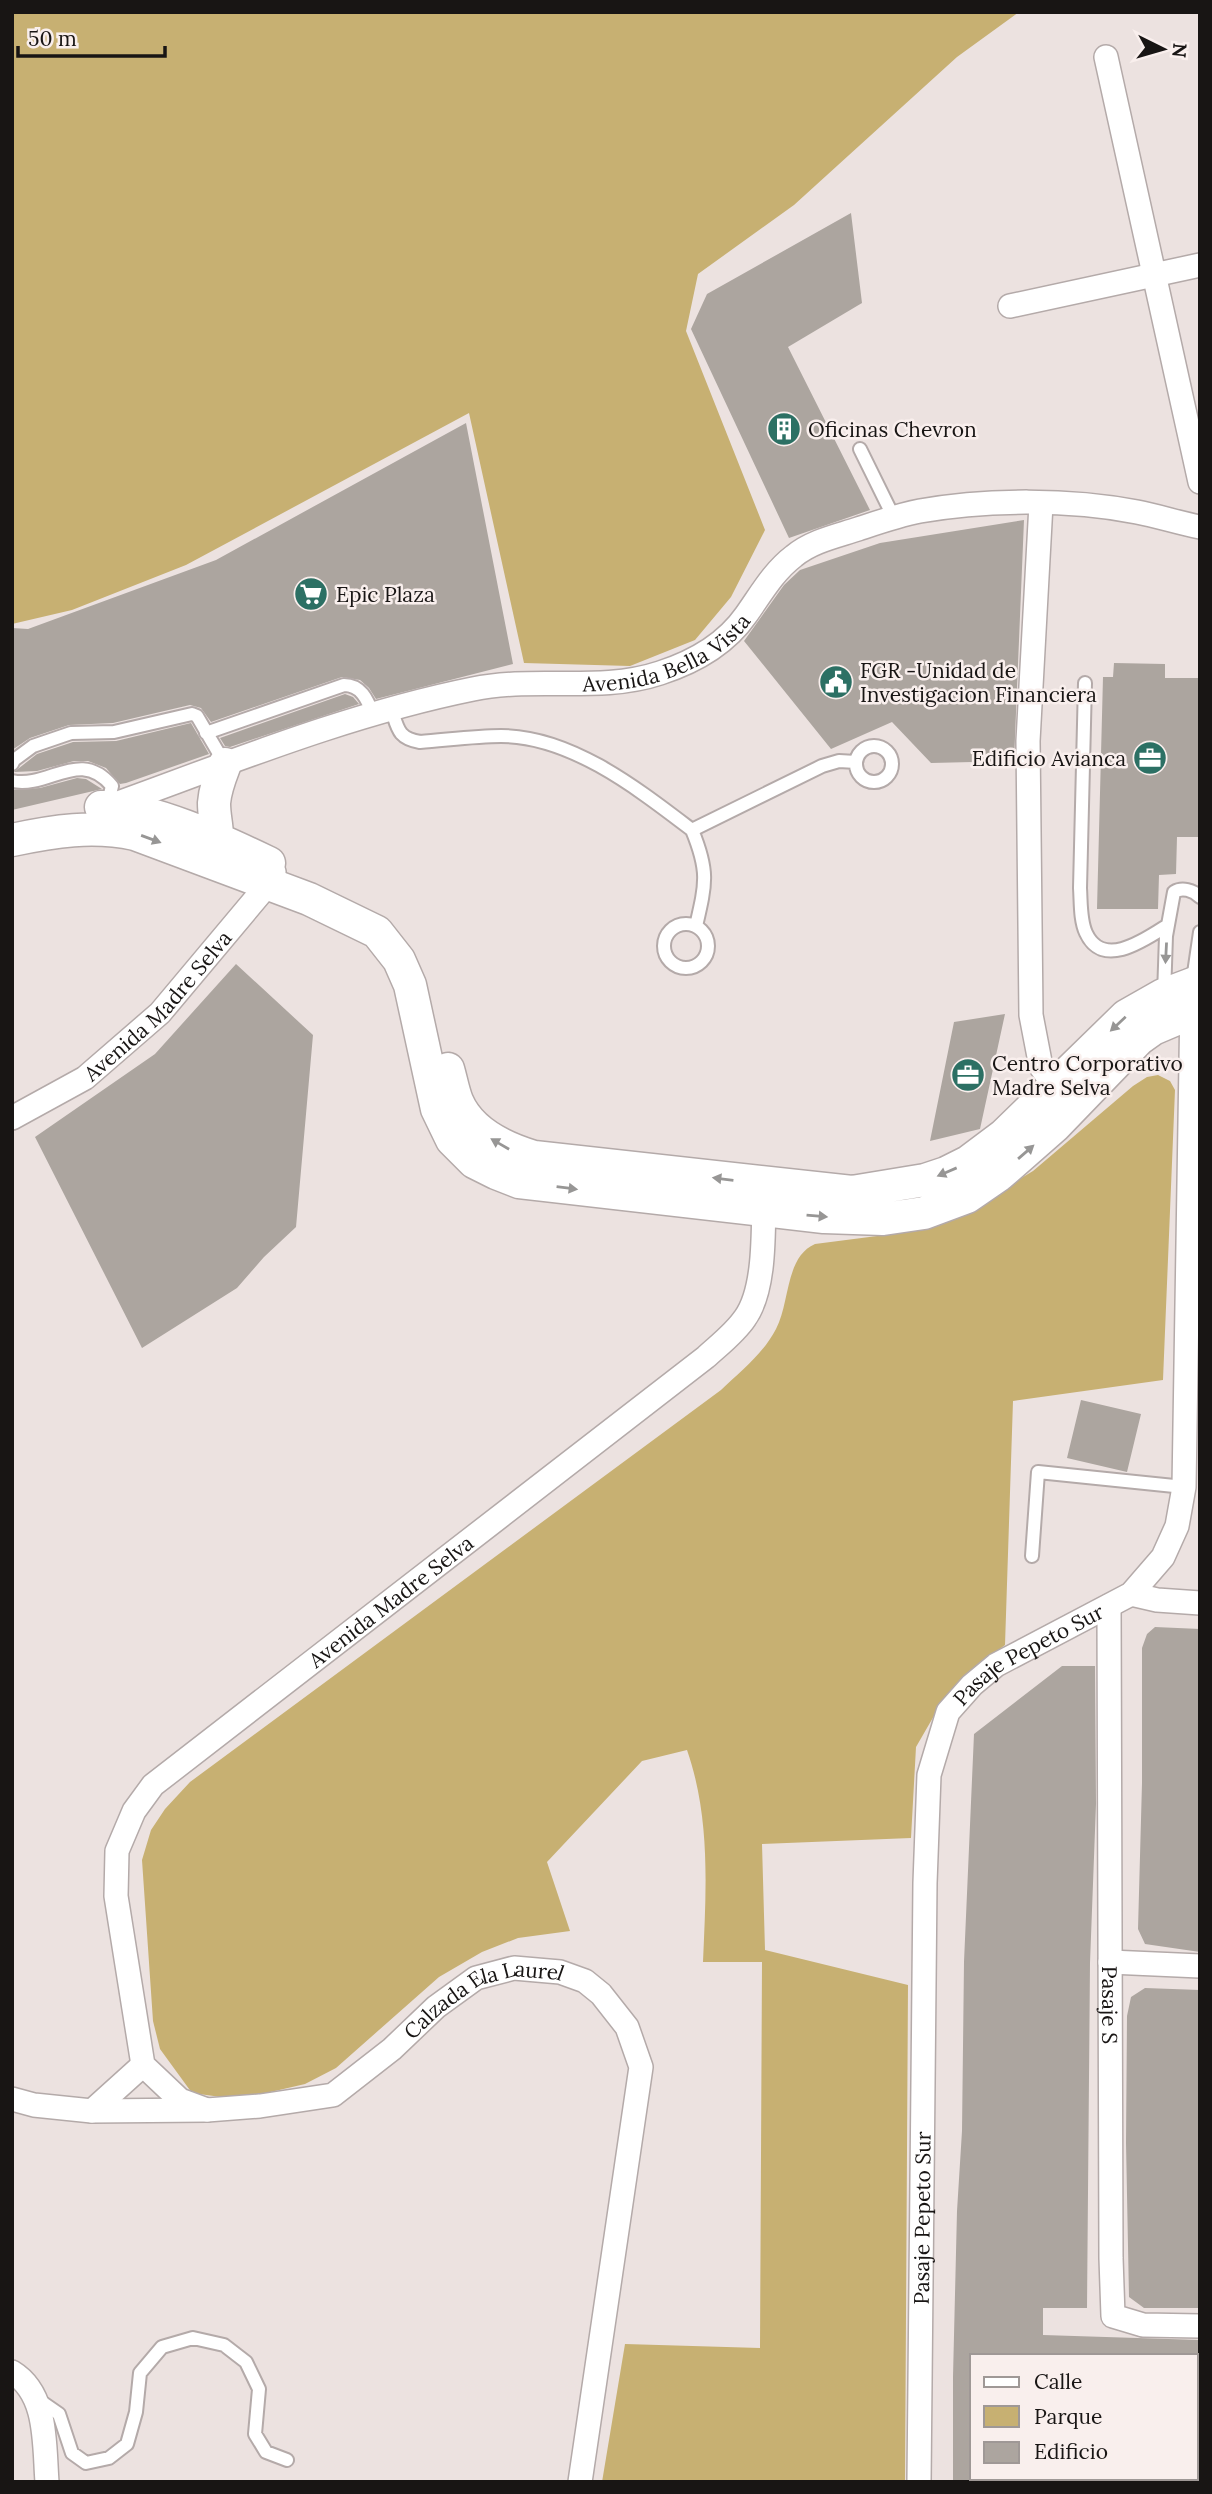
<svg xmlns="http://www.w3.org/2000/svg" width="1212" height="2494" font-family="Lora,serif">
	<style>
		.green { fill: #c7b072 }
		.building { fill: #aca59f }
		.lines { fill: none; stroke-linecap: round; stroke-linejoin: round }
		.lane-casing { stroke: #b4aaa9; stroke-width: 16 }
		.street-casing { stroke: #b4aaa9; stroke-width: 26 }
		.secondary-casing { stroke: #b4aaa9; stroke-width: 35 }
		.lane { stroke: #fff; stroke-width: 12 }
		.street { stroke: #fff; stroke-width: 23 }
		.secondary { stroke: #fff; stroke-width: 32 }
		.oneway { fill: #979695 }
		.labels { text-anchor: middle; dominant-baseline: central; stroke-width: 5; stroke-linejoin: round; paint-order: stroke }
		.poi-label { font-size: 21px; fill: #181514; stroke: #f9efed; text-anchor: start }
		.street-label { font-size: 21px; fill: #181514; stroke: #f9efed }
	</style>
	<rect width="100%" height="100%" fill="#ece2e0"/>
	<path class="green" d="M12,12h1007l-62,45 -163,148 -96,69 -12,57 79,199 -34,67 -36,43 -65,26 -106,-3 -55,-250 -283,152 -114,45 -60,14z
		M1158,1075l12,6 5,9 -12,290 -150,21 -8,244 -39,30 -24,27 -26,45 -5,91 -149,6 3,106 143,35 -3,497h-303l23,-138 135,4 2,-386h-59c3,-71 8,-143 -16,-212l-45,11 -95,101 23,69 -52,7 -36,14 -43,25 -103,91 -31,16 -43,10 -34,4 -36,-5 -32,-44 -7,-28 -11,-161 9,-30 14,-21 25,-27 531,-392c20,-19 42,-36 55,-61 14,-26 9,-72 39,-85l101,-13 37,-12 80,-48 100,-85 14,-9z"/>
	<path class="building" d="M851,213l11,90 -74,44 82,163 -81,28 -98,-209 16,-35z
		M466,423l47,241 -137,35 -7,-11 -9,-8 -18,-3 -131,45 -10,-14 -11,-3 -77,18 -44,2 -39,13 -18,12v-122l16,1 188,-69z
		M1024,520l-10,241 -83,2 -39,-41 -61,27 -87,-108 40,-56 16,-15 80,-27z
		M1114,663l51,1v14h35v159h-23l-1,37 -17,1 -1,34h-61l6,-232h10z
		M345,694l8,3 6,7 -129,43 -5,-1 -5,-8z
		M191,723l18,31 -83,29 -6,1 -14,-16 -18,-7h-14l-37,10 -23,1 23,-18 36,-12 43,-1z
		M77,778l9,1 16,10 -90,21v-20l28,-2z
		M236,964l77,71 -17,192 -32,30 -27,31 -95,60 -107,-211 120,-83z
		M1005,1014l-25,115 -50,12 24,-119z
		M1081,1400l60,14 -14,58 -60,-14z
		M1155,1627l45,2v323l-55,-8 -7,-15 4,-146v-135l5,-14z
		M1062,1666h33l1,138 -6,159 -3,345h-44v27l157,5v16h-228v126h-19v-105l4,-166 5,-80 2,-169 10,-228z
		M1145,1988l55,2v318h-56l-15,-11 -3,-154 1,-127 4,-19z"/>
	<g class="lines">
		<g class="lane-casing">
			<path id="lane" d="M860,449l34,69
				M1085,683l-5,205c1,15 0,32 6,45 17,37 60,6 82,-8
				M391,708c7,20 6,30 29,34 27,-2 55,-6 81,-6 70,0 137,53 191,94l130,-64 17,-5 17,1
				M206,733l138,-48c17,0 23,14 29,29
				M856 764a18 18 0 1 1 36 0a18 18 0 1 1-36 0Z
				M12,764l2,-4 19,-14 38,-13 43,-1 78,-18 5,2 28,48
				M12,781c37,8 68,-34 100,5l-5,21
				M692,830c17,41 14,53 4,96
				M664 946a22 22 0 1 1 44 0a22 22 0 1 1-44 0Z
				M1193,980l7,-48
				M1164,995l2,-59 8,-44c8,-5 19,-2 26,5
				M1032,1556l6,-84 146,15
				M36,2398l23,16 13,39 14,10 23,-5 18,-14 9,-32 4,-39 22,-26 31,-9 31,7 22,17 13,27 -4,45 11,18 21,8"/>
		</g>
		<g class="street-casing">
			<g id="street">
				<path d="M1106,57l94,425"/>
				<path d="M1010,306l190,-41"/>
				<path d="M1041,504l-13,237 3,274 10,52 13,18"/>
				<path id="s1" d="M110,806c119,-43 239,-92 363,-117 62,-13 127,4 187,-16 34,-11 65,-28 86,-58 15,-21 27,-43 48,-59 18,-15 43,-20 64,-27 21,-7 41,-14 62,-18 67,-12 151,-12 217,1 21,4 42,11 63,15"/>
				<path id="s2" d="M12,1118l73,-40 75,-65 109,-130 5,-11"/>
				<path d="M1131,1594l26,6 43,3"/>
				<path id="s3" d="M1109,1606l2,652 2,58 30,9 57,1"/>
				<path d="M1110,1962l90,4"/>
				<path d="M12,2099l22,6 58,6 51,-46"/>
				<path id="s4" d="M207,2110l-27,-10 -37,-35 -27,-169 1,-45 17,-40 19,-26 553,-428c13,-12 29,-24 39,-39 21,-29 18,-89 19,-124"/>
				<path id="s5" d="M92,2111l115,-1 53,-4 73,-11 59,-46 44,-42 40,-29 38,-10 46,4 25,9 16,13 26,33 14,40 -61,415"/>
				<path d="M12,2372c36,22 32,72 35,110"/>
				<path id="s6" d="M919,2482l6,-599 4,-108 19,-63 24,-27 24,-20 135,-71 32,-37 14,-31 7,-39 8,-486"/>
			</g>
		</g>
		<g class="secondary-casing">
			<path id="secondary" d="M101,807c49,-1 124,35 168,56
				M12,840c42,-9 81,-15 123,-6l174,65 68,33 22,28 11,25 27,124 15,31 22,22 22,11 23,9 305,35 59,2 41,-6 43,-16 32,-22 56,-49 84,-87 14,-10 47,-20
				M213,854c8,-22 1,-30 1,-51 1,-14 6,-26 11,-39
				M448,1069c3,10 5,22 9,32 13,31 47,47 77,56l318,35 73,-12 21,-7 22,-11 36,-27 122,-119 37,-21 37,-14"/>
		</g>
		<use href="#lane" class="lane"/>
		<use href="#street" class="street"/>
		<use href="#secondary" class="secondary"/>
	</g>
	<defs><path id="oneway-solid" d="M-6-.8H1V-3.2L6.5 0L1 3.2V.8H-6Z" transform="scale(1.75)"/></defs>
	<g class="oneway">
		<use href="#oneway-solid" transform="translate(151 839) rotate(20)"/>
		<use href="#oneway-solid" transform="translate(1166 953) rotate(93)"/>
		<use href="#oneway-solid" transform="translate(1118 1024) rotate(137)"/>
		<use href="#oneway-solid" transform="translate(500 1144) rotate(-150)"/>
		<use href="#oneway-solid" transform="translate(1026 1152) rotate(-41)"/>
		<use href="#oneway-solid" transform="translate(947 1172) rotate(157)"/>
		<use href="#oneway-solid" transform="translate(723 1179) rotate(-173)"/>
		<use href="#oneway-solid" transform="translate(567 1188) rotate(7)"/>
		<use href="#oneway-solid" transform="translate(817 1216) rotate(5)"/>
	</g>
	<defs>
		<g id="building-disc" transform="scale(1.75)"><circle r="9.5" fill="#2c7064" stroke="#f9efed"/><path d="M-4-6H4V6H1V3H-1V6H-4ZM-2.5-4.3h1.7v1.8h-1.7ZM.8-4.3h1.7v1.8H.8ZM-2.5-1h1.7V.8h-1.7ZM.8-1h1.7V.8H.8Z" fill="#fff"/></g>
		<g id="supermarket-disc" transform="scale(1.75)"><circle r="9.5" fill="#2c7064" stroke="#f9efed"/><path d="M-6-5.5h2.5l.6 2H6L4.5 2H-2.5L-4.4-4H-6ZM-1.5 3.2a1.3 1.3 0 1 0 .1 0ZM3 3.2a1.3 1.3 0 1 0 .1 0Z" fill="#fff"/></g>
		<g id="civic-disc" transform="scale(1.75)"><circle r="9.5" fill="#2c7064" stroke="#f9efed"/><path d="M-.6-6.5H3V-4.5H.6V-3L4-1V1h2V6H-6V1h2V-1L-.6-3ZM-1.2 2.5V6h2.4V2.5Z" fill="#fff"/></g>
		<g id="office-disc" transform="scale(1.75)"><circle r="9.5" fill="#2c7064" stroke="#f9efed"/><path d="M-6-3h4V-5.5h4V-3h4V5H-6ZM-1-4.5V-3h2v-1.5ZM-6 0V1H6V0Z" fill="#fff"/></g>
	</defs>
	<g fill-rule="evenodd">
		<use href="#building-disc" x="784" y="429"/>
		<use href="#supermarket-disc" x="311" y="594"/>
		<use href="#civic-disc" x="836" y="682"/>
		<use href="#office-disc" x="1150" y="758"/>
		<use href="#office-disc" x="968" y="1075"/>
	</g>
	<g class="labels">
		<g class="poi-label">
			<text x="808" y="429">Oficinas Chevron</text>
			<text x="336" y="594">Epic Plaza</text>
			<text x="860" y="670">FGR -Unidad de<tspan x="860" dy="24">Investigacion Financiera</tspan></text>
			<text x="1126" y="758" text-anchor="end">Edificio Avianca</text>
			<text x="992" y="1063">Centro Corporativo<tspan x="992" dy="24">Madre Selva</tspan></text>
		</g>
		<g class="street-label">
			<text stroke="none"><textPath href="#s1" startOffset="583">Avenida Bella Vista</textPath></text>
			<text stroke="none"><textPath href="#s2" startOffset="186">Avenida Madre Selva</textPath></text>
			<text stroke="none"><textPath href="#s4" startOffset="672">Avenida Madre Selva</textPath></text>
			<text stroke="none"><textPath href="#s6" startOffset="873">Pasaje Pepeto Sur</textPath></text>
			<text stroke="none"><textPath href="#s3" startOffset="399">Pasaje S</textPath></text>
			<text stroke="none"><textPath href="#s5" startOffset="427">Calzada Ela Laurel</textPath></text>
			<text stroke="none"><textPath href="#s6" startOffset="264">Pasaje Pepeto Sur</textPath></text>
		</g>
	</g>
	<rect width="1212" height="2494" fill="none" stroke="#181514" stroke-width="28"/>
	<rect x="970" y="2354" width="228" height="126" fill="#f9efed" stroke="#9f9896" stroke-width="2"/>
	<rect x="984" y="2377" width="35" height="10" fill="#ffffff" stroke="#9f9896" stroke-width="2"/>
	<text x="1034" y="2389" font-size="21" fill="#181514">Calle</text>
	<rect x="984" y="2406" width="35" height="21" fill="#c7b072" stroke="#9f9896" stroke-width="2"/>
	<text x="1034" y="2424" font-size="21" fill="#181514">Parque</text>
	<rect x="984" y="2442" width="35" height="21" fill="#aca59f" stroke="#9f9896" stroke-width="2"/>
	<text x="1034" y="2459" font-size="21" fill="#181514">Edificio</text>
	<g transform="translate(1163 49) rotate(95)" stroke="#f9efed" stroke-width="5" paint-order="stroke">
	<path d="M0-5L12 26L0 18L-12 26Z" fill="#181514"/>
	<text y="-10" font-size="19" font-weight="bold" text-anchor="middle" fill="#181514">N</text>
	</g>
	<path d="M18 46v10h147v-10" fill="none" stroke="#181514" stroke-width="3.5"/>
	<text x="28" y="46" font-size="21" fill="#181514" stroke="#f9efed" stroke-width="5" paint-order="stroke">50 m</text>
</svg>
